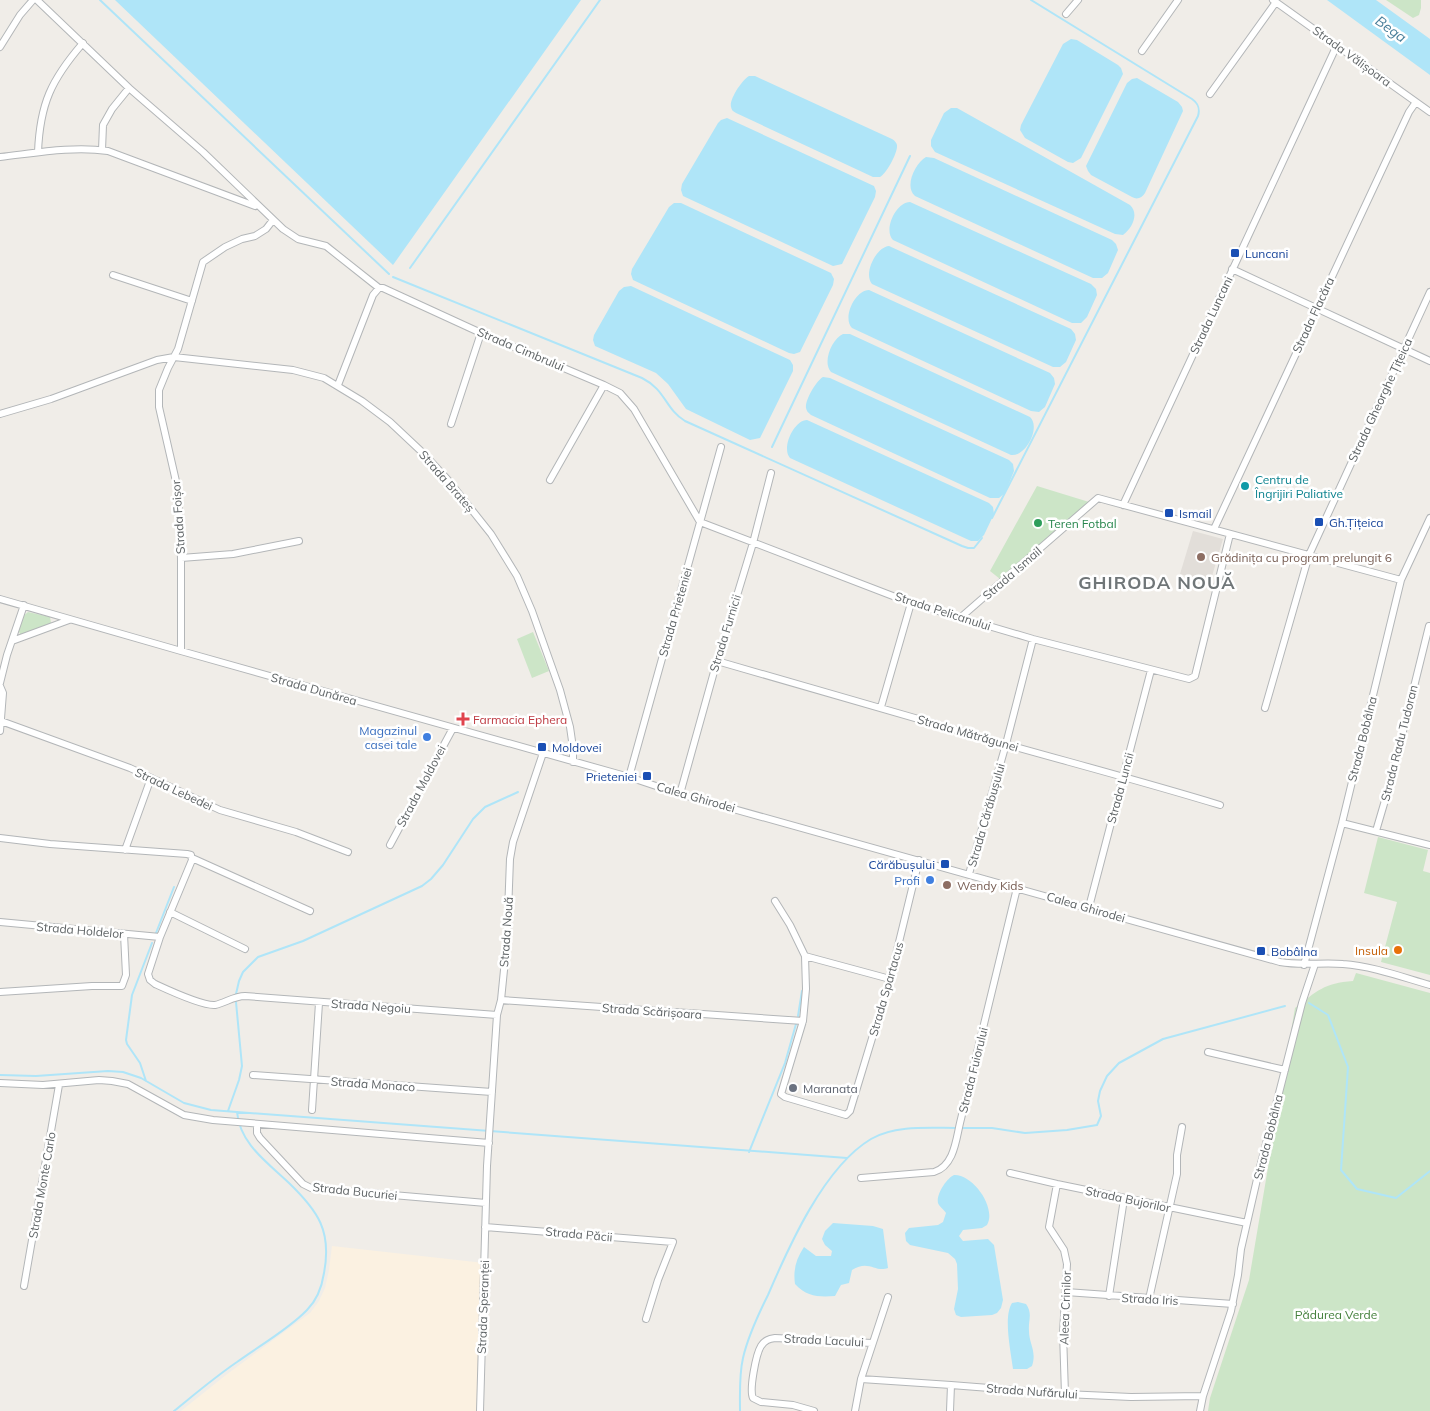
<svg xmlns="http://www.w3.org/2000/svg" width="1430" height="1411" font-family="Mulish,sans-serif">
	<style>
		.commercial { fill: #fbf1e1 }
		.education { fill: #e2ded9 }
		.green { fill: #cce5c7 }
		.water { fill: #afe5f8 }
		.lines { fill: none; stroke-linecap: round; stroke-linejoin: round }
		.stream { stroke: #afe5f8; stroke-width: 2 }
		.minor-casing { stroke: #b3b6b8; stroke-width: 8 }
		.minor { stroke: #fff; stroke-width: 6 }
		.transit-dot { fill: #1a4fb4; stroke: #fff; stroke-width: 2 }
		.culture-dot { fill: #0f9aa8; stroke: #fff; stroke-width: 2 }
		.leisure-dot { fill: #2e9e5b; stroke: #fff; stroke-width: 2 }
		.education-dot { fill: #8d6e63; stroke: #fff; stroke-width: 2 }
		.health-dot { fill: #e0444e; stroke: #fff; stroke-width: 2 }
		.shop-dot { fill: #3f7fe0; stroke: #fff; stroke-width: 2 }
		.food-dot { fill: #e8710a; stroke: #fff; stroke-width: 2 }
		.worship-dot { fill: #6b7280; stroke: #fff; stroke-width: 2 }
		.labels { text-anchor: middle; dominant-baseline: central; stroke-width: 5; stroke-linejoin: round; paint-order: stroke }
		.street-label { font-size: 12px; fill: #5f6466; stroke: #fff }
		.transit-label { font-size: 12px; fill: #164399; stroke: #fff; text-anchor: start }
		.culture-label { font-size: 12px; fill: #0d838f; stroke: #fff; text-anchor: start }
		.leisure-label { font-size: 12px; fill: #27864d; stroke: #fff; text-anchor: start }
		.education-label { font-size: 12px; fill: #785e54; stroke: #fff; text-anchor: start }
		.health-label { font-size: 12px; fill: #be3a42; stroke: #fff; text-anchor: start }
		.shop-label { font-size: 12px; fill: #366cbe; stroke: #fff; text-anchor: end }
		.food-label { font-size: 12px; fill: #c56008; stroke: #fff; text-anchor: end }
		.worship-label { font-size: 12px; fill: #5b616d; stroke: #fff; text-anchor: start }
		.park-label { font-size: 12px; fill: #44803c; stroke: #fff }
		.water-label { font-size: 14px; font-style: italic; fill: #467d99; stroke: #fff }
		.district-label { font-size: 18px; font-weight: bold; letter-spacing: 1px; fill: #707678; stroke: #fff }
	</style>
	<rect width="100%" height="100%" fill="#f0ede8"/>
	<path class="commercial" d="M332,1246l152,17 -4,148h-299l45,-36 84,-62 9,-12 6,-13 4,-18z"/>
	<path class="education" d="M1193,531l30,8 -13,44 -30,-9z"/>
	<path class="green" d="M1386,0h35v8l-2,7 -6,3z
		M1037,486l52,16 -89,77 -10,-8z
		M28,612l22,5 1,6 -29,11h-2l-2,-5 4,-12z
		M533,632l16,39 -17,7 -15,-39z
		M1378,837l50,13 -5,21 7,2v102l-49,-13 16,-60 -33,-9z
		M1356,973l74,20v418h-222l2,-13 39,-118 46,-272c22,-17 29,-25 58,-27z"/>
	<path class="water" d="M115,0h466l-188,265z
		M1327,0h49l54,39v36z
		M1071,39l6,1 41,25 3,3 2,6 -42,84 -8,5 -5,-1 -43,-24 -5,-8 1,-5 42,-81z
		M749,76h6l137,63c3,2 4,3 5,6 1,8 -11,29 -17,32h-7l-137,-64c-3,-2 -4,-2 -5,-6 -2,-8 12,-28 18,-31z
		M1137,78l41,24 4,5 1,4 -38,82c-3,5 -8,7 -13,4l-41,-22 -3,-4 -2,-5 41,-83 5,-4z
		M951,108h6l173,97c9,8 3,23 -7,30l-8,-1 -180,-82 -4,-6v-6l13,-27z
		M727,118l147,68 2,5 -1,6 -33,67 -9,2 -150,-70 -2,-6 1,-6 36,-61 3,-3z
		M926,157l8,1 178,82 4,4 2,6 -10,23 -6,5h-9l-178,-82c-11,-9 0,-33 11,-39z
		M910,202l181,82 5,5 1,6 -10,22 -6,6h-9l-179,-83c-10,-10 3,-38 17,-38z
		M674,203h7l150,70 3,6 -1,6 -33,67 -6,2 -5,-1 -156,-73 -2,-6 1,-5 37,-62z
		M889,246l182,83 4,5 1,6 -10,22 -6,5h-7l-181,-83c-9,-10 4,-37 17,-38z
		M631,286l159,74 3,5v6l-33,67 -10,2 -64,-31 -18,-25 -12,-11 -61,-27 -2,-6 1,-5 25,-44 5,-4z
		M869,290l181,83 4,5 1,6 -10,23 -6,5 -8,-1 -179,-83c-10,-10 3,-38 17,-38z
		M843,334h7l180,83c11,10 -4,40 -19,38l-180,-83c-9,-10 1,-33 12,-38z
		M823,377l7,1 179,82 4,4 1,7 -9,22 -6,5h-9l-179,-83c-3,-3 -4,-3 -5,-7 -1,-8 10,-27 17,-31z
		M807,420l182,83 4,4 1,7 -10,21 -6,6h-7l-181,-83c-9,-10 4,-38 17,-38z
		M954,1175c19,-1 43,33 33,50l-5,3 -19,2 -4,6 4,5 25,-2 6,6 9,55 -2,8 -4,5 -5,2 -31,2 -5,-2 -2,-6 4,-20 -1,-25 -2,-5 -7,-6 -38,-8 -4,-4 -1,-8 4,-5 29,-3 5,-3 3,-9c-2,-3 -7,-7 -8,-10 -2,-9 9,-25 16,-28z
		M833,1223l40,3 10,3 5,39c-13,5 -19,-9 -36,2l-3,13 -8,2 -6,11c-16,1 -28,1 -40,-12 -2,-14 1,-25 9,-37l12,9h15l1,-5 -7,-6 -3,-6 3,-8z
		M1018,1302l8,2c7,10 2,16 3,27 0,13 8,20 3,35l-5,3h-14c-2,-17 -10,-52 -1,-66z"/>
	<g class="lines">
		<path class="stream" d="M100,0l289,274
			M410,268l190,-268
			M393,277l249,101c24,12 23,31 43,43l277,125 6,2h6l8,-10
			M772,447l138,-291
			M992,518l206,-402c2,-7 1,-12 -6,-17l-161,-99
			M156,933l18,-46
			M236,994l3,-13 4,-9 15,-15 45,-16 119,-55 9,-7 12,-14 30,-46 12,-12 33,-15
			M1309,1003l19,12 20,52 -7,103 16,19 39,9 34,-27
			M798,1016l4,-25
			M0,1075l36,1 72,-5 15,1 18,6 43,25 27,7 636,48
			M146,1081l-6,-18 -13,-19 -1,-4 6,-45 20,-52
			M228,1111l11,-31 3,-14 -6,-64
			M961,1128h31l33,5 42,-3 30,-5 4,-9 -3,-15 2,-10 7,-15 12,-13 44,-24 122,-33
			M749,1152l36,-89 11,-39
			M174,1411c21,-17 41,-34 63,-49 22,-16 52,-33 70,-52 10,-10 15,-24 17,-37 8,-42 -6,-62 -35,-90 -22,-21 -49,-39 -52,-71
			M740,1411c0,-17 -1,-36 3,-53 5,-22 15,-43 25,-63 21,-49 56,-128 103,-156 24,-14 58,-11 85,-11"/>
		<g class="minor-casing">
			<path id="minor" d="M37,0l92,88 74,64 80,77 15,10 28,7 53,42
				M1273,0l157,112
				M1066,14l12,-14
				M0,47l20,-32 13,-15
				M1142,51l36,-51
				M1210,94l66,-92
				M102,150l1,-25 9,-16 17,-21
				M38,152c2,-48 13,-72 45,-109
				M0,157c36,-4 72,-11 108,-6l147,55
				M1232,269l198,92
				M113,275l79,26
				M338,385l35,-90 6,-7h4l98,45 123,52 16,8 14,16 66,113 211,81 122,36 156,40 6,-3 35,-142
				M0,414l51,-15 106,-39 17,-3 119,13 31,8 38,23 28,21 33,31 25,27 43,54 26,42 15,35 28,79 10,37 3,21v14
				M451,424l30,-91
				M550,480l54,-95
				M1123,505l214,-460
				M1214,529l195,-417 7,-10
				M181,558l52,-4 66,-13
				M0,599l181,52 448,126 51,17 600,168c22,4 42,0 63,2 29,2 59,13 87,21
				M960,618l138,-120 303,82
				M12,641l57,-21
				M181,651v-93l-3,-68 -19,-83v-17l9,-22 10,-19 25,-87 22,-15 17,-8 13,-3 11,-7 7,-9
				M717,661c96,27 192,55 288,83 71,20 143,39 215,61
				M0,683l7,-28 17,-50
				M0,686l3,7 -3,38
				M881,707l30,-104
				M1265,708l44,-153 121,-263
				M1,721l129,47 90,42 76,22 52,20
				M629,777l92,-330
				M680,794l37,-133 36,-118 18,-70
				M1342,823l88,22
				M1376,831l15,-51 38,-154
				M0,838l50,6 137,10 4,1 1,5 -32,77 -12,37 2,6 5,4c13,6 47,22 60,21 10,-2 19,-9 30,-9l252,19
				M390,845l63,-117
				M125,850l26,-72
				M192,858l118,53
				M969,874l37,-130 27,-105
				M775,901l15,24 15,31 1,33 -3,32 -22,73 4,3 61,18 4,-4 40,-132 29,-119
				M1089,907l62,-237
				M170,912l75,37
				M0,922l160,15
				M805,956l85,23
				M1304,965l38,-142 59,-243 29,-62
				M0,992l92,-6h30l4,-11 -2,-41
				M501,1000l302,21
				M1208,1052l77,18
				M253,1075l239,17
				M0,1083l43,2 56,-5 13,1 16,3 56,31 29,5 276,23
				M312,1110l7,-107
				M257,1124v9l3,5 43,46 8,4 175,15
				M1010,1173l47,11 190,39
				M861,1178l73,-6c20,-6 22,-32 26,-49l57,-235
				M1057,1184l-8,43 15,23 3,14 -4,69 2,61
				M485,1227l188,15 -15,38 -12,39
				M24,1286l35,-201
				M1066,1292l167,12
				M1109,1296l15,-97
				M1149,1299l28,-125v-19l5,-28
				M861,1379l90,6 114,9 66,3 72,-1
				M480,1411l7,-245 10,-151 4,-15 6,-60 3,-81 3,-17 30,-89
				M814,1411l-21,-6 -32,-3 -8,-4c-4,-8 3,-44 8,-52 4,-6 8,-7 14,-8l97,5
				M855,1411l6,-32 27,-82
				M950,1411l1,-26
				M1200,1411l3,-15 28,-85 7,-36 3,-26 17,-74 44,-172 13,-39"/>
		</g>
		<use href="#minor" class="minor"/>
	</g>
	<g class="transit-dot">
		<rect x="1230" y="248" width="10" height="10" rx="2.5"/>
		<rect x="1164" y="508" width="10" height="10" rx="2.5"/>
		<rect x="1314" y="517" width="10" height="10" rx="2.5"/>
		<rect x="537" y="742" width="10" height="10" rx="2.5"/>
		<rect x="642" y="771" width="10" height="10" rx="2.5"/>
		<rect x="940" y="859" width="10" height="10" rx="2.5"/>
		<rect x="1256" y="946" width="10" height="10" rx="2.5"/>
	</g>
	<circle class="culture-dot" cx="1245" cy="486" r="5"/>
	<circle class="leisure-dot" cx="1038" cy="523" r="5"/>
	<g class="education-dot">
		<circle cx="1201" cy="557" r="5"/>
		<circle cx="947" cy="885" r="5"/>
	</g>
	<path class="health-dot" d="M460.5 711.5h5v5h5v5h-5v5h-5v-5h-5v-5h5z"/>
	<g class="shop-dot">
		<circle cx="427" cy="737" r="5"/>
		<circle cx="930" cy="880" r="5"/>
	</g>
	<circle class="food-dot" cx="1398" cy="950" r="5"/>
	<circle class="worship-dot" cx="793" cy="1088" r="5"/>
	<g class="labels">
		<g class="street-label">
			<text transform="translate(1352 56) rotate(36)">Strada Vălișoara</text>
			<text transform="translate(1211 315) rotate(-65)">Strada Luncani</text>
			<text transform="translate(1313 315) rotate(-65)">Strada Flacăra</text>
			<text transform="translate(521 349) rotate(23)">Strada Cimbrului</text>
			<text transform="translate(1380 400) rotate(-65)">Strada Gheorghe Țițeica</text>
			<text transform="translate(447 481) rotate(49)">Strada Brateș</text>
			<text transform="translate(178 517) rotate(-94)">Strada Foișor</text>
			<text transform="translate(1012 573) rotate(-41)">Strada Ismail</text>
			<text transform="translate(943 611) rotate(18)">Strada Pelicanului</text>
			<text transform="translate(675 612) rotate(-74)">Strada Prieteniei</text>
			<text transform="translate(725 633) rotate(-73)">Strada Furnicii</text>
			<text transform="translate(314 689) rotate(16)">Strada Dunărea</text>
			<text transform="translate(968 733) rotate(16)">Strada Mătrăgunei</text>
			<text transform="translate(1362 739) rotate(-76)">Strada Bobâlna</text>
			<text transform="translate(1399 743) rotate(-76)">Strada Radu Tudoran</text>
			<text transform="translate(421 786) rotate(-62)">Strada Moldovei</text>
			<text transform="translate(1120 788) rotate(-75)">Strada Luncii</text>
			<text transform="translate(174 789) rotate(25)">Strada Lebedei</text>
			<text transform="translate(696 797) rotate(16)">Calea Ghirodei</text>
			<text transform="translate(986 815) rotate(-74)">Strada Cărăbușului</text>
			<text transform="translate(1086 907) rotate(16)">Calea Ghirodei</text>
			<text transform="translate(80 930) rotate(5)">Strada Holdelor</text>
			<text transform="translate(506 932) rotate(-86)">Strada Nouă</text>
			<text transform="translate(886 989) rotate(-74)">Strada Spartacus</text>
			<text transform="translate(371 1006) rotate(4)">Strada Negoiu</text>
			<text transform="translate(652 1011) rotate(4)">Strada Scărișoara</text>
			<text transform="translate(973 1070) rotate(-76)">Strada Fuiorului</text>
			<text transform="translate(373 1084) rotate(4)">Strada Monaco</text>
			<text transform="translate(1268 1137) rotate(-76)">Strada Bobâlna</text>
			<text transform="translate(42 1185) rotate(-80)">Strada Monte Carlo</text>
			<text transform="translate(355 1191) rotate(6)">Strada Bucuriei</text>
			<text transform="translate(1128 1199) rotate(12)">Strada Bujorilor</text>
			<text transform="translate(579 1234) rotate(5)">Strada Păcii</text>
			<text transform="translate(1150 1299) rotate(3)">Strada Iris</text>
			<text transform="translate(483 1307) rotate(-88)">Strada Speranței</text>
			<text transform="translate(1065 1308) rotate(-88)">Aleea Crinilor</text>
			<text transform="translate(824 1340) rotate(3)">Strada Lacului</text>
			<text transform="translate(1032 1391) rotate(4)">Strada Nufărului</text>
		</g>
		<g class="transit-label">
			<text x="1245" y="253">Luncani</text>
			<text x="1179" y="513">Ismail</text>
			<text x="1329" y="522">Gh.Țițeica</text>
			<text x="552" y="747">Moldovei</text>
			<text x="637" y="776" text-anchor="end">Prieteniei</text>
			<text x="935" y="864" text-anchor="end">Cărăbușului</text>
			<text x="1271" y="951">Bobâlna</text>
		</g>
		<g class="culture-label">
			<text x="1255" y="479">Centru de<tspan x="1255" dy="14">Îngrijiri Paliative</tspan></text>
		</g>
		<g class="leisure-label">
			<text x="1048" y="523">Teren Fotbal</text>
		</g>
		<g class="education-label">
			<text x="1211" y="557">Grădinița cu program prelungit 6</text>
			<text x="957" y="885">Wendy Kids</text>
		</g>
		<g class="health-label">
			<text x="473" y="719">Farmacia Ephera</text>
		</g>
		<g class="shop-label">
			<text x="417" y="730">Magazinul<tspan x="417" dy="14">casei tale</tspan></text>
			<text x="920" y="880">Profi</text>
		</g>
		<g class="food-label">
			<text x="1388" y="950">Insula</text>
		</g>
		<g class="worship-label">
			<text x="803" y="1088">Maranata</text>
		</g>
		<g class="park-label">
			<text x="1336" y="1314">Pădurea Verde</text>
		</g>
		<g class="water-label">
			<text transform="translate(1391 29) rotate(36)">Bega</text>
		</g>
		<g class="district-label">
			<text x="1157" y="582">GHIRODA NOUĂ</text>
		</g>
	</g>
</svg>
